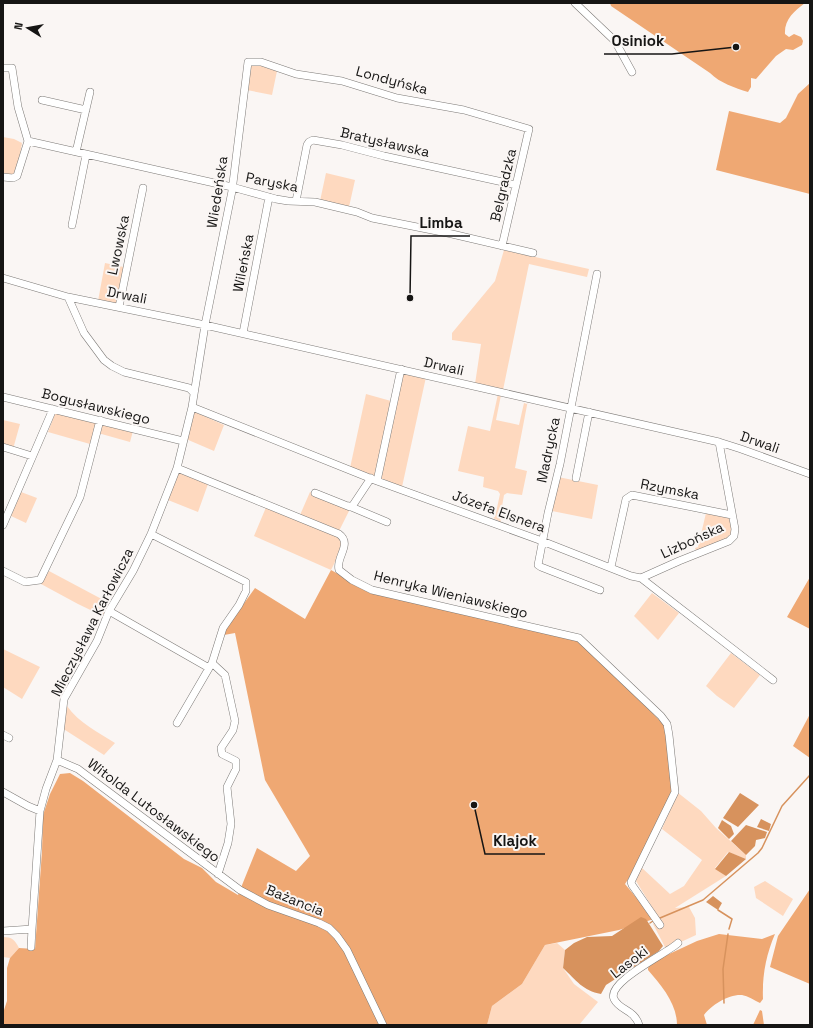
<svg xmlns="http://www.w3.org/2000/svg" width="813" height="1028" font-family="'Space Grotesk',sans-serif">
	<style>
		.green { fill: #fed9bf }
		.forest { fill: #efa873 }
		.water { fill: #d7925d }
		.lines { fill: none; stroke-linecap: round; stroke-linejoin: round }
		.stream { stroke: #d7925d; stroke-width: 1.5 }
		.minor-casing { stroke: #7d7a77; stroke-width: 8 }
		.minor { stroke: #fff; stroke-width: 7 }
		.labels { text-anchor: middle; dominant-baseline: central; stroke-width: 4; stroke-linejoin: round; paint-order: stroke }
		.street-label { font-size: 14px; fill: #161514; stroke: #faf6f4 }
		.leader { fill: none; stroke: #161514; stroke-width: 1.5 }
		.callout-dot { fill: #161514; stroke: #faf6f4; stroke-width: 1.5 }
		.callout-label { font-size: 15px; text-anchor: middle; font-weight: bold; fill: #161514; stroke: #faf6f4; stroke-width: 4; stroke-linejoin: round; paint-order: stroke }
	</style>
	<rect width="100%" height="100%" fill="#faf6f4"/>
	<path class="green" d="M255,64l22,7 -5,24 -25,-5 4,-25z
		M3,137l11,2 8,4 -3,18 -5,14h-11z
		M326,173l29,7 -6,27 -29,-6z
		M504,250l85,19 -2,8 -58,-13 -26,126 -28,-6 6,-40 -29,-4v-7l43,-52z
		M105,263l19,4 -6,31 -2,6 -18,-3z
		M402,372l24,5 -24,110 -22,-9z
		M366,394l25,7 -16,76 -25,-9z
		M498,394l3,1 -5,25 23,5 5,-22 3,1 1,-4 -13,68 12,3 -5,24 -15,-2 -3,2 -4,23 1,4 -8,-4 2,-1 5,-23 -2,-3 -15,-4 1,-10 -26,-6 10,-45 22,5z
		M56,411l41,11 -7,22 -42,-12z
		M193,411l31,14 -10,26 -28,-12z
		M3,420l17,4 -7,25 -10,-3z
		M101,423l32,8 -3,11 -32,-9z
		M179,470l29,14 -10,28 -30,-12z
		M558,477l40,8 -6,34 -40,-8z
		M21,492l16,6 -11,25 -15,-7z
		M310,492l40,17 -11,22 -39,-16z
		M267,505l71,31 6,8 -13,26 -77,-34z
		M706,513l24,4 3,14 -2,6 -35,14 -1,-3 3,-1z
		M49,571l62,33 -6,13 -27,-13 -37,-20z
		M652,593l27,20 -21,27 -24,-24z
		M3,649l37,18 -18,32 -19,-12z
		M731,653l29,22 -26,33 -17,-12 -11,-10z
		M67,706c12,17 31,26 48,37l-11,12 -42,-27z
		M677,792l24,19 15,17 30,27v4l-18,-7 -13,16 11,8 -51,32 14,-1 6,11 1,17 -28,13 -3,-1 -12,-23 4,-9 -21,-34 5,-14 29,27 14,-8 18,-26 -40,-31z
		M765,881l28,18 -10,17 -27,-18 -2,-11z
		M3,937c9,0 12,3 16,11l-9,10 -7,-1z
		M557,943l8,7 -2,18 11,16 24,18 -19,23h-92l5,-19 30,-22 23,-39z"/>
	<path class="forest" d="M610,3h195c-11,8 -21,17 -20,31l4,3 5,-3 7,3 2,4 -1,4 -9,5 -7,-1 -10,7 -20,23 -5,-1v9l-3,5c-13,-4 -28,-9 -38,-19l-99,-67z
		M810,83v111l-94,-24 13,-59 51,12 6,-5 12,-24z
		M331,570l41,23 207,48 47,45 40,41 7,65 -35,72 -13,20 29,35 -35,11 -74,15 -23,39 -30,22 -5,19h-484v-12l4,-12v-33l3,-10 9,-10 16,1 7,-98 1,-36 7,-21 10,-20 10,-1 13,8 101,78 18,9 14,14 22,13 19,-47 39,23 14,-15 -45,-76 -30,-147 -11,2 3,-8 28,-39 50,31z
		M810,577v52l-23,-12z
		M810,714v44l-17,-12z
		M810,889v95l-40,-17 8,-31z
		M719,934l43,5 13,-5c-9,21 -13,42 -12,65l-3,4c-6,-3 -12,-7 -18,-8 -13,-1 -31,10 -38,20l3,10h-30c0,-21 -15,-39 -29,-55v-2l4,-6 45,-21z
		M760,1010l2,1 2,14h-11z"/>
	<path class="water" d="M740,793l19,12 -21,22 -15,-9z
		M761,819l10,5 -2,7 -12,-4z
		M722,820l9,6 3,8 -5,5 -11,-11z
		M746,825l21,7 -2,6 -9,2 -1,6 -9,9 -15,-14z
		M729,852l17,7 -20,17 -11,-7z
		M713,896l9,7 -4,7 -12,-8z
		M641,917l5,2 17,27 -4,5 -53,34 -5,9c-18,-3 -25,-14 -38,-26l2,-18 9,-7 13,-6 25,-1z"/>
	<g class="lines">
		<path class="stream" d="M718,910l14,9 -3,10
			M660,918l43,-18 55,-47 4,-5 20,-42 28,-31
			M650,923l3,-2
			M724,1003l-1,-34 5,-35"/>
		<g class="minor-casing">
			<path id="minor" d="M575,3l40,38 17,31
				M3,68h9l6,39 10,34
				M42,100l44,10
				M28,141l204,46 44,12 12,2 27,1 42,10 15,6 80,16 81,19
				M76,152l14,-60
				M3,177l10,1 4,-2 11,-35
				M296,201l11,-56 2,-3 4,-2 29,5 42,11 132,29
				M72,225l14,-70
				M597,274l-37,190 -12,49 -10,52 3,2 59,23
				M3,278l65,19 16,36 20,27 8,6 12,6 65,16 5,5
				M68,297l137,28 514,117 22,7 69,25
				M119,307l24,-119
				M243,333l26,-136
				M3,397l180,44
				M192,407l185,74 165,60 89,35 10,2 132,102
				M3,447l29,9
				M177,468l162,66c14,10 -4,24 0,36l13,10 20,10 207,48 82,78 6,8 2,11 6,57 -44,90 1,3 28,40
				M576,478l13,-66
				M377,481l24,-112
				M315,493l35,14 3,-2 18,-27
				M349,506l38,16
				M3,525l50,-116
				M151,534l95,48v9l-7,14 -16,23 -11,35 -35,60
				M611,567l15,-68 6,-4 100,20
				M3,571l22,11 15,-2 40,-83 20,-77
				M641,578l38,-17 50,-20 5,-5 1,-7 -16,-87
				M109,611l100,57
				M212,663l13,12 10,46 -2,9 -12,18 1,6 14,7v8l-9,18 4,37 -3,19 -10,31
				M3,735l6,3
				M57,760l21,9 162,121 28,15 51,18 10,5 8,8 10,14 36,75
				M3,792l25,14 12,5
				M3,931l29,-2 8,-118 6,-22 11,-29 7,-61 33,-58 12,-30 24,-40 18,-37 26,-66 15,-61 13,-82 27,-134 16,-129h13l35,12 46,7 55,17 67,12 65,19 -27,117
				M31,947l1,-18
				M639,1025c-5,-16 -19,-14 -25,-26 -8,-17 54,-46 64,-56"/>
		</g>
		<use href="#minor" class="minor"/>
	</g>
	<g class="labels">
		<g class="street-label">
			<text transform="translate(392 80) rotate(15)">Londyńska</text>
			<text transform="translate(385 142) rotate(13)">Bratysławska</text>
			<text transform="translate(272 182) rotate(11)">Paryska</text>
			<text transform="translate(503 185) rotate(-77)">Belgradzka</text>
			<text transform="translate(217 192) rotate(-81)">Wiedeńska</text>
			<text transform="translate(118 245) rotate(-78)">Lwowska</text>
			<text transform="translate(243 263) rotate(-79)">Wileńska</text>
			<text transform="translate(127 295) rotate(11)">Drwali</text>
			<text transform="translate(444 366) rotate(13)">Drwali</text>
			<text transform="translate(96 406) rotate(14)">Bogusławskiego</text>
			<text transform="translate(760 442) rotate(19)">Drwali</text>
			<text transform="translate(548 450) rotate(-78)">Madrycka</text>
			<text transform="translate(670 489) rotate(11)">Rzymska</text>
			<text transform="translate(499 511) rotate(20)">Józefa Elsnera</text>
			<text transform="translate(692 540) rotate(-25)">Lizbońska</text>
			<text transform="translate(451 594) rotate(14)">Henryka Wieniawskiego</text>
			<text transform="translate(92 622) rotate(-63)">Mieczysława Karłowicza</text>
			<text transform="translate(154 810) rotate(37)">Witolda Lutosławskiego</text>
			<text transform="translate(295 900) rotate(22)">Bażancia</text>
			<text transform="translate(629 962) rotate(-38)">Lasoki</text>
		</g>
	</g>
	<path class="leader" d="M736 47L672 54H604M410 298L411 236H470M474 805L485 854H545"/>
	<g class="callout-dot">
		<circle cx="736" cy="47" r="4"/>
		<circle cx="410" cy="298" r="4"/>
		<circle cx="474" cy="805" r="4"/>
	</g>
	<g class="callout-label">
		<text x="638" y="46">Osiniok</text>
		<text x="441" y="228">Limba</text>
		<text x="515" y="846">Klajok</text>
	</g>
	<rect width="813" height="1028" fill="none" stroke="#161514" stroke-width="8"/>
	<g transform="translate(28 28) rotate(281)" stroke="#faf6f4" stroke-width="3" paint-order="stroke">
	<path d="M0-3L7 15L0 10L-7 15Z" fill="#161514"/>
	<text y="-6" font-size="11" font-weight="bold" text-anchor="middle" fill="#161514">N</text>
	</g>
</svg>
